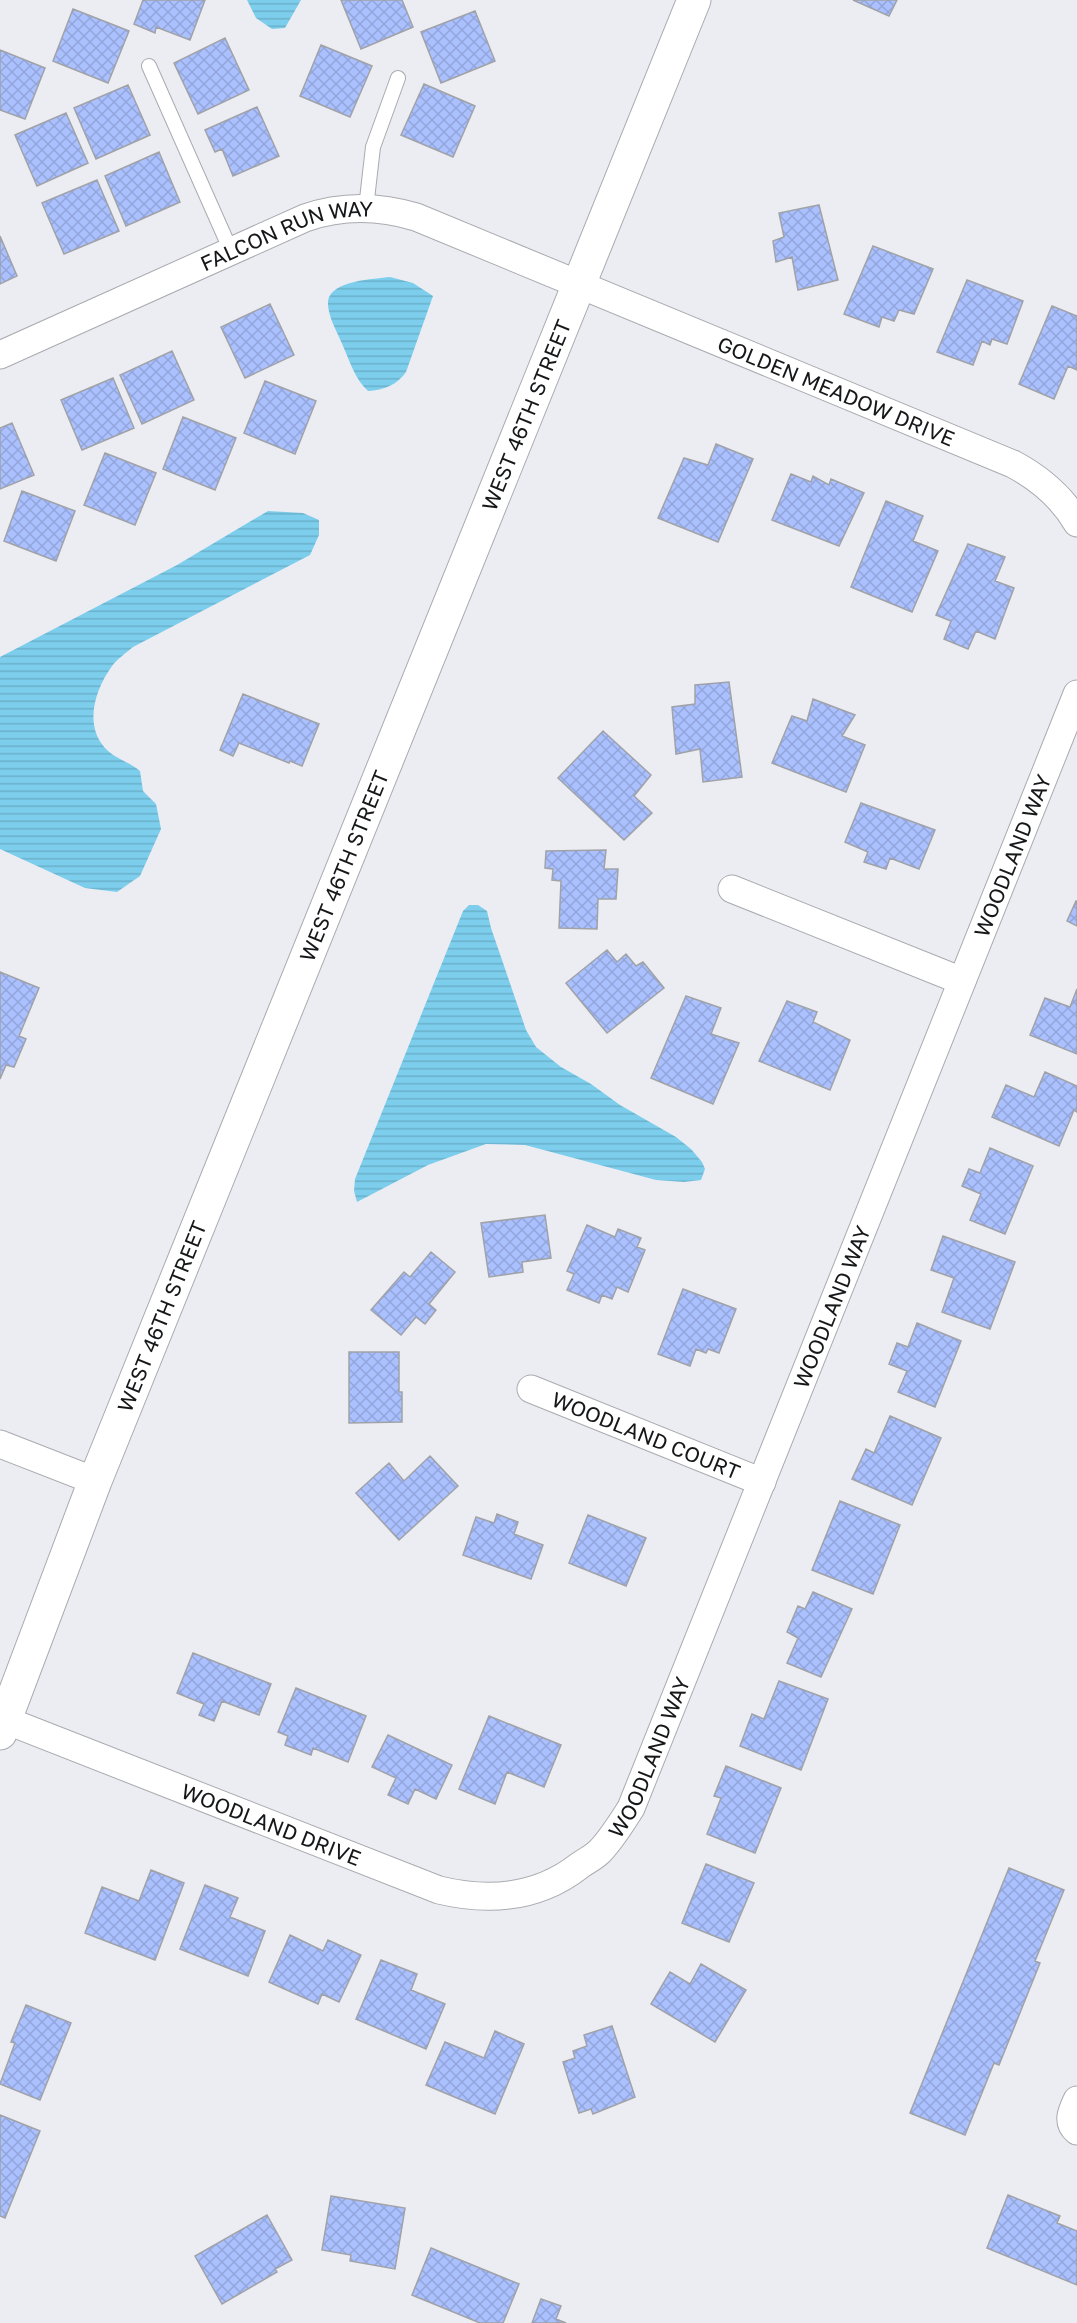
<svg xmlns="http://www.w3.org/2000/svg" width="1077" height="2323" font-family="'Golos Text',sans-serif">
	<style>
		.water { fill: url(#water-rules) }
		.building { fill: url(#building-cross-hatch); stroke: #a0a2a7; stroke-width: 1.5 }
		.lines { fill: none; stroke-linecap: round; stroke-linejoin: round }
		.lane-casing { stroke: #a9abaf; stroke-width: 16 }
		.street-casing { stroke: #a9abaf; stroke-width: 29 }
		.secondary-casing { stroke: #a9abaf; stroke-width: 35 }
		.lane { stroke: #fff; stroke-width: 14 }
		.street { stroke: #fff; stroke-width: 27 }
		.secondary { stroke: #fff; stroke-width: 33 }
		.labels { text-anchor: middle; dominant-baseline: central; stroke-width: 6; stroke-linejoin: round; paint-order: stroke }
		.street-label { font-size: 21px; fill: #161719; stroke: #fff }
	</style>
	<defs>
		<pattern id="water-rules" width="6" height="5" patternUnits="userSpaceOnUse" patternTransform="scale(1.5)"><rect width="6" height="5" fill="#7cceec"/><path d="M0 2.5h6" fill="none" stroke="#6ab0ca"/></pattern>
		<pattern id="building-cross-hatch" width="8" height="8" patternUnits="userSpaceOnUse" patternTransform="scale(1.5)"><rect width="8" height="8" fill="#abc1ff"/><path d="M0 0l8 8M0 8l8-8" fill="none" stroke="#92a5da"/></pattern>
	</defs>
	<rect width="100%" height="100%" fill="#ebedf3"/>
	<path class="water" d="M247,0h54l-16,28 -13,1 -16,-11z
		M390,277l23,6 20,13 -27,76c-9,13 -22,18 -38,19 -13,-12 -18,-29 -25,-45 -5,-13 -16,-30 -15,-45 3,-21 47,-22 62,-24z
		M268,511l35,2 16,7v15l-9,20 -177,92c-7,6 -16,12 -21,19 -18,25 -29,62 -4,85 9,8 23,12 32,20l3,20 13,13 5,25 -21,47 -23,16 -32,-4 -85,-39v-192l177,-92z
		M469,905h9l9,6 4,17 35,102 10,17 25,20 30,17 29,21 56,32 15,12 11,13 3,7 -4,11 -17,2 -28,-2 -131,-35 -39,-1 -58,21 -71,37 -3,-11 1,-12 108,-268z"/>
	<path class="building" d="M143,0h62l-15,40 -34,-13 -1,6 -21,-9z
		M341,0h61l11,27 -52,22z
		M853,0h44l-8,16z
		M73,9l56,22 -21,52 -55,-22z
		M475,11l20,50 -54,22 -20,-51z
		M225,38l24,52 -51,24 -24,-51z
		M321,45l51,21 -22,51 -50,-21z
		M0,50l45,18 -20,51 -25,-9z
		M424,84l51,22 -22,51 -52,-22z
		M128,85l22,50 -54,24 -22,-51z
		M257,107l22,49 -46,20 -11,-27 -7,3 -10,-22z
		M66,113l22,50 -51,23 -22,-51z
		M159,152l21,50 -54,24 -21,-50z
		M97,180l22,51 -55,23 -22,-51z
		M819,205l19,75 -40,10 -6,-33 -16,5 -3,-21 11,-4 -5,-24z
		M0,236l17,40 -17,8z
		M873,246l60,23 -19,45 -15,-4 -5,11 -12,-4 -3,10 -35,-13z
		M967,280l56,21 -16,43 -15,-5 -2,6 -8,-4 -9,24 -36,-13z
		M270,304l24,51 -49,23 -24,-51z
		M1052,306l25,10v54l-9,-4 -14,33 -35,-15z
		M172,351l22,49 -52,24 -22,-49z
		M113,378l21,50 -52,22 -21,-50z
		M265,381l51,20 -21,53 -51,-21z
		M183,417l53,21 -21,52 -52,-21z
		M12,423l22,52 -34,14v-61z
		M716,444l37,15 -35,83 -60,-24 26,-60 24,7z
		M105,453l51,20 -21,52 -51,-20z
		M791,474l20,8 2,-6 16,9 2,-6 33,14 -25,53 -67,-26z
		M22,491l53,20 -19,50 -52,-20z
		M886,501l37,15 -10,25 25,10 -26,61 -61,-25z
		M968,544l37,13 -10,24 19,7 -19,51 -19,-8 -8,18 -24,-10 7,-18 -15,-6z
		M729,682l13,95 -39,5 -3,-33 -24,5 -4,-47 23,-3v-19z
		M243,694l76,30 -17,42 -12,-5 -1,2 -50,-20 -6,13 -13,-6z
		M813,699l42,16 -13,21 23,9 -19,47 -74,-29 20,-47 15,5z
		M603,731l48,44 -17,21 18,17 -28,27 -66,-62z
		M861,803l74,27 -16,39 -29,-11 -4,11 -22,-7 4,-10 -23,-10z
		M606,850l-2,19h14l-2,30h-18l-1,30 -38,-1 2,-47 -9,-1 1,-11 -8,-1 1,-17z
		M1076,901h1v25l-10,-5z
		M607,950l10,12 9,-8 10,12 7,-4 21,26 -57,45 -41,-50z
		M0,972l39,16 -20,48 7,3 -12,28 -8,-2 -6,14z
		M1077,989v65l-47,-19 15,-37 25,9z
		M686,996l35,12 -10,26 28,9 -26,61 -62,-26z
		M787,1001l30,11 -4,10 37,18 -20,50 -71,-29z
		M1045,1072l32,14v26l-3,-2 -15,36 -67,-29 14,-32 28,12z
		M990,1148l43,18 -28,68 -35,-14 11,-26 -19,-8 7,-17 11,4z
		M545,1215l6,43 -29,4 1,10 -34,5 -8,-54z
		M587,1225l28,12 3,-8 23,9 -4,9 8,3 -17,42 -11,-5 -5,12 -10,-4 -3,8 -32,-13 7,-16 -7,-3z
		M943,1236l72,26 -25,67 -48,-17 12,-34 -23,-8z
		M431,1252l24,20 -26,32 7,6 -11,14 -9,-7 -15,18 -30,-25 33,-38 6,5z
		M683,1289l53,20 -17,44 -11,-4 -2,4 -10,-4 -6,17 -32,-12z
		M917,1323l44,18 -26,66 -37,-15 9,-21 -18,-7 8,-21 11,4z
		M349,1352h50v40h3v30l-53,1z
		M890,1416l51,22 -29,67 -60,-26 14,-30 8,4z
		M430,1456l28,30 -59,54 -43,-47 33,-30 15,18z
		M840,1501l60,24 -27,69 -61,-24z
		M497,1514l21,8 -4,12 29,11 -12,34 -68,-24 13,-38 18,6z
		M588,1515l58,23 -20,48 -57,-23z
		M813,1592l39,17 -31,68 -34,-14 11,-25 -11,-6 11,-26 7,3z
		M193,1653l78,31 -12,31 -37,-14 -8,20 -15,-6 5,-11 -27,-11z
		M779,1681l49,18 -27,71 -61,-24 12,-32 12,5z
		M296,1688l70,28 -18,46 -35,-14 -2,7 -26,-10 3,-9 -10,-4z
		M489,1716l72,29 -17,42 -37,-15 -12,32 -36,-15z
		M388,1735l64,30 -16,34 -21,-10 -7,15 -20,-9 8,-17 -24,-11z
		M726,1766l55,22 -26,65 -48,-19 14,-36 -7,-2z
		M706,1864l48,19 -25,59 -47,-19z
		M1009,1868l55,22 -29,71 5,2 -41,102 -5,-2 -29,72 -55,-22z
		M151,1870l33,13 -29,77 -70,-27 17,-46 37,14z
		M205,1885l33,13 -8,19 35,14 -17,45 -68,-27z
		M290,1935l33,16 5,-11 33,15 -22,47 -17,-8 -4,10 -49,-22z
		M381,1960l36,14 -6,16 34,14 -19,45 -70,-30z
		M701,1964l45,26 -31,52 -64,-38 19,-32 20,12z
		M26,2005l45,18 -31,77 -40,-16 15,-41 -4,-1z
		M612,2026l23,71 -42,17 -2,-5 -12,4 -16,-51 12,-4 -2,-7 14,-5 -3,-11z
		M495,2031l29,13 -29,70 -69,-29 19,-43 39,16z
		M0,2115l40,16 -35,87 -5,-2z
		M1008,2195l52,21 -3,7 20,8v54l-90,-37z
		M331,2196l74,12 -10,61 -45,-8 1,-6 -29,-5z
		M267,2215l25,45 -17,9 2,3 -55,32 -27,-48z
		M431,2248l88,36 -16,39h-23l-68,-28z
		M541,2299l20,7 -5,13 10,4h-34z"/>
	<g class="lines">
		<g class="lane-casing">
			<path id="lane" d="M149,66l82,185
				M366,208l7,-61 25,-69"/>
		</g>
		<g class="street-casing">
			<g id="street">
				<path id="s1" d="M0,355l305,-137c37,-13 74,-12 111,-1l597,247c26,14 49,33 64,59"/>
				<path d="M732,889l230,92"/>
				<path id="s2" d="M531,1389l231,93"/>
				<path d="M0,1444l95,37"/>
				<path id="s3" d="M5,1720l434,170c50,12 99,8 140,-24 8,-6 16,-9 22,-16 12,-13 21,-28 30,-42l446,-1114"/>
				<path d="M1077,2100c-5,11 -11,22 0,31"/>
			</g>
		</g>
		<g class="secondary-casing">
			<g id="secondary">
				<path id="s4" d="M0,1733l95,-252 599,-1481"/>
			</g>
		</g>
		<use href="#lane" class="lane"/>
		<use href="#street" class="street"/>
		<use href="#secondary" class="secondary"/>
	</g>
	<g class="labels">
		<g class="street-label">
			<text stroke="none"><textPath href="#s1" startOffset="312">FALCON RUN WAY</textPath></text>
			<text stroke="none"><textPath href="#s1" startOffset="902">GOLDEN MEADOW DRIVE</textPath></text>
			<text stroke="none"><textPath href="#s4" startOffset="1419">WEST 46TH STREET</textPath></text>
			<text stroke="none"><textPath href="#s3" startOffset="1718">WOODLAND WAY</textPath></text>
			<text stroke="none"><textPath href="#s4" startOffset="933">WEST 46TH STREET</textPath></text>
			<text stroke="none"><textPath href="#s3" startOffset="1232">WOODLAND WAY</textPath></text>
			<text stroke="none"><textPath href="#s4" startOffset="447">WEST 46TH STREET</textPath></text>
			<text stroke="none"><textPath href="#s2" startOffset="124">WOODLAND COURT</textPath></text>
			<text stroke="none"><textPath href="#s3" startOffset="746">WOODLAND WAY</textPath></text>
			<text stroke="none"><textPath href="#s3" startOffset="286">WOODLAND DRIVE</textPath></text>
		</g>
	</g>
</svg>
